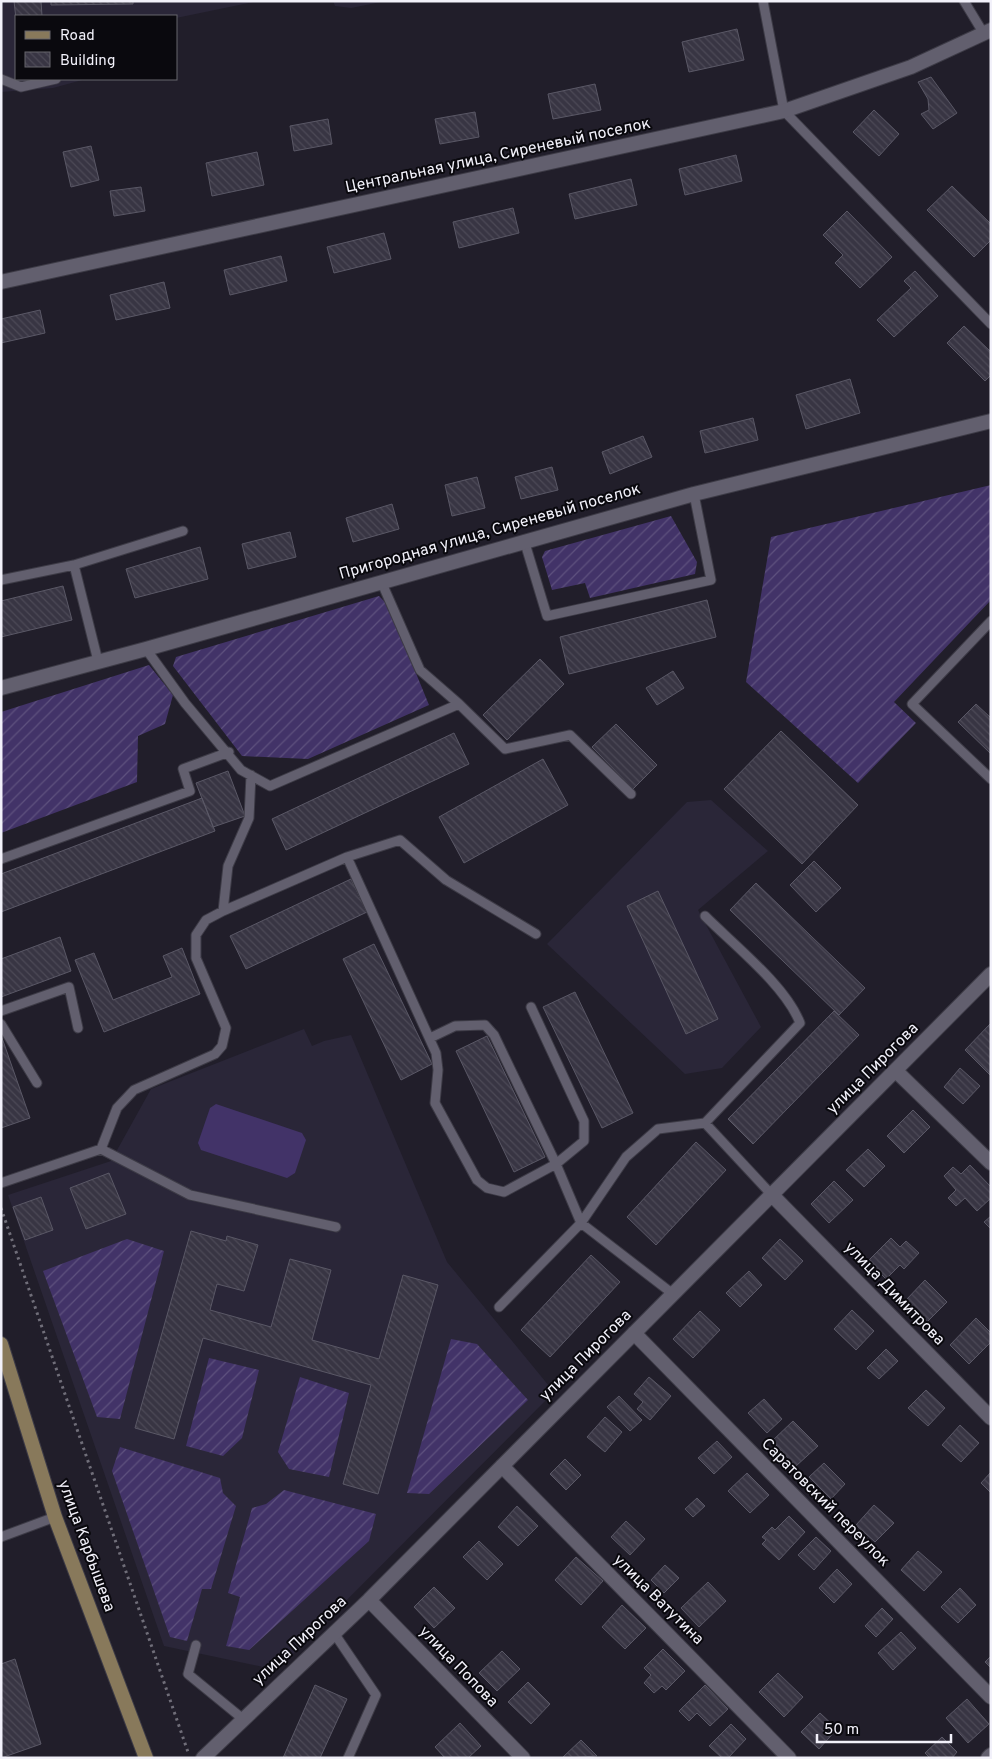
<svg xmlns="http://www.w3.org/2000/svg" width="992" height="1759" font-family="Overpass,sans-serif">
	<style>
		.built { fill: #2a2638 }
		.grass { fill: #423368 }
		.garden { fill: url(#garden-furrows) }
		.building { fill: url(#building-back-hatch); stroke: #5a5866 }
		.lines { fill: none; stroke-linecap: round; stroke-linejoin: round }
		.service-casing { stroke: #3d3b46; stroke-width: 11 }
		.minor-casing { stroke: #3d3b46; stroke-width: 16 }
		.tertiary-casing { stroke: #3d3b46; stroke-width: 16 }
		.secondary-casing { stroke: #3d3b46; stroke-width: 16 }
		.path { stroke: #706e79; stroke-width: 3; stroke-dasharray: 2.5 4; stroke-linecap: butt }
		.service { stroke: #625f6e; stroke-width: 9 }
		.minor { stroke: #625f6e; stroke-width: 14 }
		.tertiary { stroke: #625f6e; stroke-width: 14 }
		.secondary { stroke: #88795b; stroke-width: 14 }
		.labels { text-anchor: middle; dominant-baseline: central; stroke-width: 4; stroke-linejoin: round; paint-order: stroke }
		.street-label { font-size: 16px; fill: #f2f1fa; stroke: #0a090e }
	</style>
	<defs>
		<pattern id="garden-furrows" width="10" height="10" patternUnits="userSpaceOnUse" patternTransform="scale(1.25)"><rect width="10" height="10" fill="#423368"/><path d="M-1 1l2-2M0 10L10 0M9 11l2-2" fill="none" stroke="#5e517e"/></pattern>
		<pattern id="building-back-hatch" width="6" height="6" patternUnits="userSpaceOnUse" patternTransform="scale(1.25)"><rect width="6" height="6" fill="#383543"/><path d="M-1 5l2 2M0 0l6 6M5-1l2 2" fill="none" stroke="#4c4956"/></pattern>
	</defs>
	<rect width="100%" height="100%" fill="#211e2a"/>
	<path class="built" d="M1,1h258l-83,17v-2h-160v63h70l-33,9 -52,4z
		M333,1h53l-35,7 -16,-2z
		M711,800l57,51 -70,59 63,117 -39,41 -37,6 -138,-130 140,-142z
		M304,1029l8,17 12,-5 27,-6 96,227 107,130 -277,278 -113,-24 -156,-451 103,-34 40,-72z"/>
	<path class="grass" d="M216,1104l86,29 4,7 -11,33 -8,5 -86,-28 -3,-7 12,-35z"/>
	<path class="garden" d="M991,485v115l-97,102 22,21 -58,60 -112,-101 25,-145z
		M671,516l26,46 -2,12 -105,24 -5,-15 -33,7 -10,-33 3,-6z
		M379,596l9,9 41,100 -121,54 -66,-3 -69,-90 3,-9z
		M149,665l24,30 -8,29 -27,12 -1,46 -136,51v-121z
		M127,1239l37,12 -44,168 -23,-2 -54,-146z
		M451,1339l26,5 51,56 -99,94 -22,-1z
		M209,1358l50,12 -17,68 -19,18 -37,-10z
		M300,1377l49,16 -20,84 -40,-8 -11,-17z
		M120,1447l100,31 3,15 13,13 -25,83h-9l-15,52 -17,-4 -58,-166z
		M284,1490l92,24 -7,27 -120,109 -23,-4 14,-49 -12,-4 24,-85 14,-4z"/>
	<path class="building" d="M14,1h27l1,15h-26v3z
		M51,1h82v3l-82,1z
		M737,29l7,31 -55,12 -7,-30z
		M931,77l26,36 -24,16 -12,-15 8,-4 -1,-11 -10,-17z
		M595,84l6,26 -48,9 -5,-25z
		M874,110l25,24 -20,22 -26,-24z
		M475,112l4,25 -39,7 -5,-25z
		M328,119l4,25 -38,7 -4,-25z
		M91,146l8,34 -28,7 -8,-35z
		M257,152l7,33 -52,11 -6,-33z
		M736,155l6,26 -57,14 -6,-26z
		M631,179l6,26 -62,14 -6,-25z
		M952,186l39,38v16l-17,17 -47,-47z
		M141,187l4,24 -31,5 -4,-25z
		M513,208l6,25 -60,15 -6,-26z
		M847,211l45,46 -32,31 -25,-25 8,-8 -20,-20z
		M384,233l7,26 -57,14 -7,-26z
		M281,256l6,25 -57,14 -6,-25z
		M915,271l23,25 -44,41 -17,-17 34,-32 -7,-7z
		M164,282l6,26 -54,12 -6,-25z
		M40,310l5,23 -44,10v-24z
		M964,326l27,26v23l-6,6 -38,-38z
		M850,379l10,34 -54,16 -10,-34z
		M753,418l5,22 -53,13 -5,-22z
		M643,436l9,21 -42,17 -8,-22z
		M552,467l6,23 -37,9 -6,-22z
		M477,477l8,31 -33,8 -7,-31z
		M392,504l7,25 -46,13 -7,-24z
		M290,532l6,25 -48,12 -6,-25z
		M200,547l8,32 -73,19 -9,-29z
		M63,586l9,34 -71,17v-36z
		M707,600l9,37 -147,37 -9,-37z
		M540,659l24,25 -57,56 -24,-25z
		M673,671l11,17 -27,17 -11,-17z
		M976,704l15,14v36l-33,-32z
		M616,724l41,41 -24,24 -41,-42z
		M781,731l77,74 -56,59 -78,-75z
		M454,733l15,31 -183,86 -14,-31z
		M543,759l25,46 -104,58 -25,-46z
		M228,771l17,45 -32,11 -17,-44z
		M202,798l13,33 -214,81v-38z
		M814,861l27,27 -25,24 -26,-27z
		M351,879l16,33 -121,57 -16,-33z
		M756,883l109,105 -26,27 -109,-105z
		M658,891l60,128 -32,15 -59,-128z
		M60,937l11,34 -70,26v-38z
		M374,944l58,120 -31,16 -58,-121z
		M182,948l18,46 -96,38 -29,-72 19,-7 19,47 59,-23 -9,-21z
		M575,992l58,121 -31,15 -59,-121z
		M834,1011l25,24 -106,109 -25,-25z
		M990,1024l1,1v51l-26,-26z
		M1,1035l29,83 -29,10z
		M487,1036l58,121 -31,15 -58,-121z
		M960,1068l20,18 -17,18 -19,-17z
		M913,1110l17,17 -26,26 -17,-17z
		M696,1142l30,28 -70,75 -29,-28z
		M868,1149l17,17 -21,21 -18,-17z
		M970,1165l21,22v11l-14,13 -12,-13 -9,8 -8,-8 8,-8 -12,-14 9,-9 8,7z
		M109,1173l17,41 -40,15 -16,-41z
		M834,1181l19,19 -24,23 -18,-19z
		M41,1197l12,33 -28,10 -12,-33z
		M991,1216v13l-7,-7z
		M191,1231l35,10 1,-5 31,9 -14,46 -27,-7 -7,26 61,17 19,-68 41,11 -19,70 67,19 24,-84 35,10 -60,209 -35,-10 28,-99 -168,-47 -29,101 -39,-11z
		M891,1238l9,9 6,-6 13,12 -15,16 -4,-4 -14,14 -18,-18z
		M780,1239l23,22 -18,19 -23,-22z
		M591,1255l29,27 -70,75 -29,-27z
		M749,1271l13,14 -22,22 -14,-14z
		M925,1280l22,22 -20,20 -21,-22z
		M852,1310l22,21 -18,19 -22,-21z
		M700,1311l20,19 -27,28 -20,-19z
		M976,1318l15,15v9l-22,22 -19,-19z
		M886,1349l12,12 -19,18 -12,-11z
		M649,1377l22,19 -21,24 -13,-11 6,-7 -9,-8z
		M926,1390l19,18 -17,18 -20,-18z
		M619,1396l23,24 -12,11 -23,-24z
		M764,1399l18,20 -15,14 -19,-20z
		M605,1417l17,15 -17,20 -18,-15z
		M793,1421l25,25 -22,20 -24,-25z
		M960,1425l19,18 -18,19 -19,-17z
		M717,1441l15,16 -18,17 -16,-16z
		M565,1459l16,16 -15,15 -16,-16z
		M824,1463l21,21 -14,15 -22,-22z
		M991,1472v21l-10,-10z
		M747,1473l22,22 -19,18 -22,-22z
		M697,1498l8,8 -12,11 -8,-8z
		M874,1505l20,18 -19,19 -19,-17z
		M517,1506l21,20 -20,20 -20,-19z
		M789,1516l16,16 -26,28 -17,-16 4,-4 -4,-3 10,-10 3,3z
		M626,1521l19,18 -15,16 -19,-18z
		M816,1537l15,14 -17,19 -16,-15z
		M479,1541l24,23 -16,16 -24,-23z
		M918,1551l24,21 -18,19 -23,-21z
		M576,1557l27,24 -22,24 -26,-25z
		M665,1565l14,13 -15,15 -13,-13z
		M837,1569l15,15 -18,19 -15,-15z
		M708,1582l18,19 -27,26 -18,-19z
		M434,1587l21,21 -21,20 -20,-21z
		M960,1588l16,17 -18,18 -17,-16z
		M622,1605l24,23 -21,21 -23,-22z
		M882,1608l11,11 -17,18 -11,-11z
		M901,1632l15,16 -23,22 -15,-17z
		M663,1649l22,22 -19,19 -4,-4 -8,7 -10,-10 7,-8 -7,-7z
		M502,1651l18,18 -23,22 -18,-18z
		M991,1656v12l-6,-6z
		M15,1659l26,85 -40,14v-94z
		M778,1673l25,24 -19,20 -25,-25z
		M528,1682l22,22 -19,20 -23,-22z
		M315,1685l32,14 -27,59h-37z
		M705,1685l23,24 -18,17 -13,-13 -8,8 -10,-10z
		M967,1699l22,25 -21,19 -22,-25z
		M820,1713l17,16 -18,20 -18,-17z
		M460,1723l21,23 -13,12h-23l-10,-11z
		M731,1724l15,15 -18,19h-6l-13,-12z
		M942,1737l15,15 -5,6h-22l-5,-5z
		M581,1740l16,16 -33,2 -1,-1z"/>
	<g class="lines">
		<g class="service-casing">
			<path id="service" d="M763,1l21,110 207,213
				M964,1l20,33
				M1,79l20,8 35,-8
				M524,540l23,76 164,-36 -17,-86
				M74,565l24,96
				M1,580l73,-15 109,-34
				M381,581l39,89 39,34 46,45 65,-14 61,59
				M991,621l-79,83 79,75
				M146,649l39,54 56,67 29,16 189,-82
				M251,775l-2,43 -21,48 -5,45 124,-54 53,-17 46,40 90,54
				M347,857l89,196 2,17 -3,33 42,77 10,8 17,4 52,-28 -62,-129 -9,-10 -30,1 -25,12
				M1,859l189,-68 -7,-22 46,-17
				M531,1007l53,114v20l-28,23 25,59 92,71
				M1,1011l68,-24 9,41
				M1,1024l36,59
				M705,1123l66,71
				M101,1149l16,-41 17,-18 81,-36 7,-8 4,-18 -30,-70v-23l10,-15 17,-9
				M1,1183l100,-34 89,46 146,32
				M499,1307l82,-84 45,-66 32,-28 47,-6 95,-100c-14,-37 -66,-78 -95,-107
				M1,1537l54,-20
				M334,1633l42,62 -28,63
				M196,1645l-8,29 55,45"/>
		</g>
		<g class="minor-casing">
			<path id="minor" d="M1,282l783,-171 127,-44 80,-37
				M1,688l145,-39 548,-155 297,-73
				M896,1071l95,92
				M771,1194l220,224
				M634,1333l357,364
				M502,1466l287,292
				M369,1600l154,158
				M203,1758l166,-158 622,-626"/>
		</g>
		<g class="tertiary-casing">
			<path id="tertiary" d="M988,1758l3,-3"/>
		</g>
		<g class="secondary-casing">
			<path id="secondary" d="M1,1344l54,173 91,241"/>
		</g>
		<path class="path" d="M1,1208l188,547"/>
		<use href="#service" class="service"/>
		<use href="#minor" class="minor"/>
		<use href="#tertiary" class="tertiary"/>
		<use href="#secondary" class="secondary"/>
	</g>
	<g class="labels">
		<g class="street-label">
			<text transform="translate(498 156) rotate(-12)">Центральная улица, Сиреневый поселок</text>
			<text transform="translate(490 532) rotate(-16)">Пригородная улица, Сиреневый поселок</text>
			<text transform="translate(873 1069) rotate(-45)">улица Пирогова</text>
			<text transform="translate(894 1294) rotate(46)">улица Димитрова</text>
			<text transform="translate(586 1356) rotate(-45)">улица Пирогова</text>
			<text transform="translate(825 1503) rotate(45)">Саратовский переулок</text>
			<text transform="translate(86 1546) rotate(70)">улица Карбышева</text>
			<text transform="translate(658 1600) rotate(45)">улица Ватутина</text>
			<text transform="translate(300 1641) rotate(-43)">улица Пирогова</text>
			<text transform="translate(458 1667) rotate(46)">улица Попова</text>
		</g>
	</g>
	<rect width="992" height="1759" fill="none" stroke="#f2f1fa" stroke-width="5"/>
	<rect x="15" y="15" width="162" height="65" fill="#0a090e" stroke="#67666c"/>
	<rect x="25" y="31" width="25" height="8" fill="#88795b" stroke="#67666c"/>
	<text x="60" y="40" font-size="15" fill="#f2f1fa">Road</text>
	<rect x="25" y="52" width="25" height="15" fill="url(#building-back-hatch)" stroke="#67666c"/>
	<text x="60" y="65" font-size="15" fill="#f2f1fa">Building</text>
	<path d="M817 1734v8h134v-8" fill="none" stroke="#f2f1fa" stroke-width="2.5"/>
	<text x="824" y="1734" font-size="15" fill="#f2f1fa" stroke="#0a090e" stroke-width="4" paint-order="stroke">50 m</text>
</svg>
